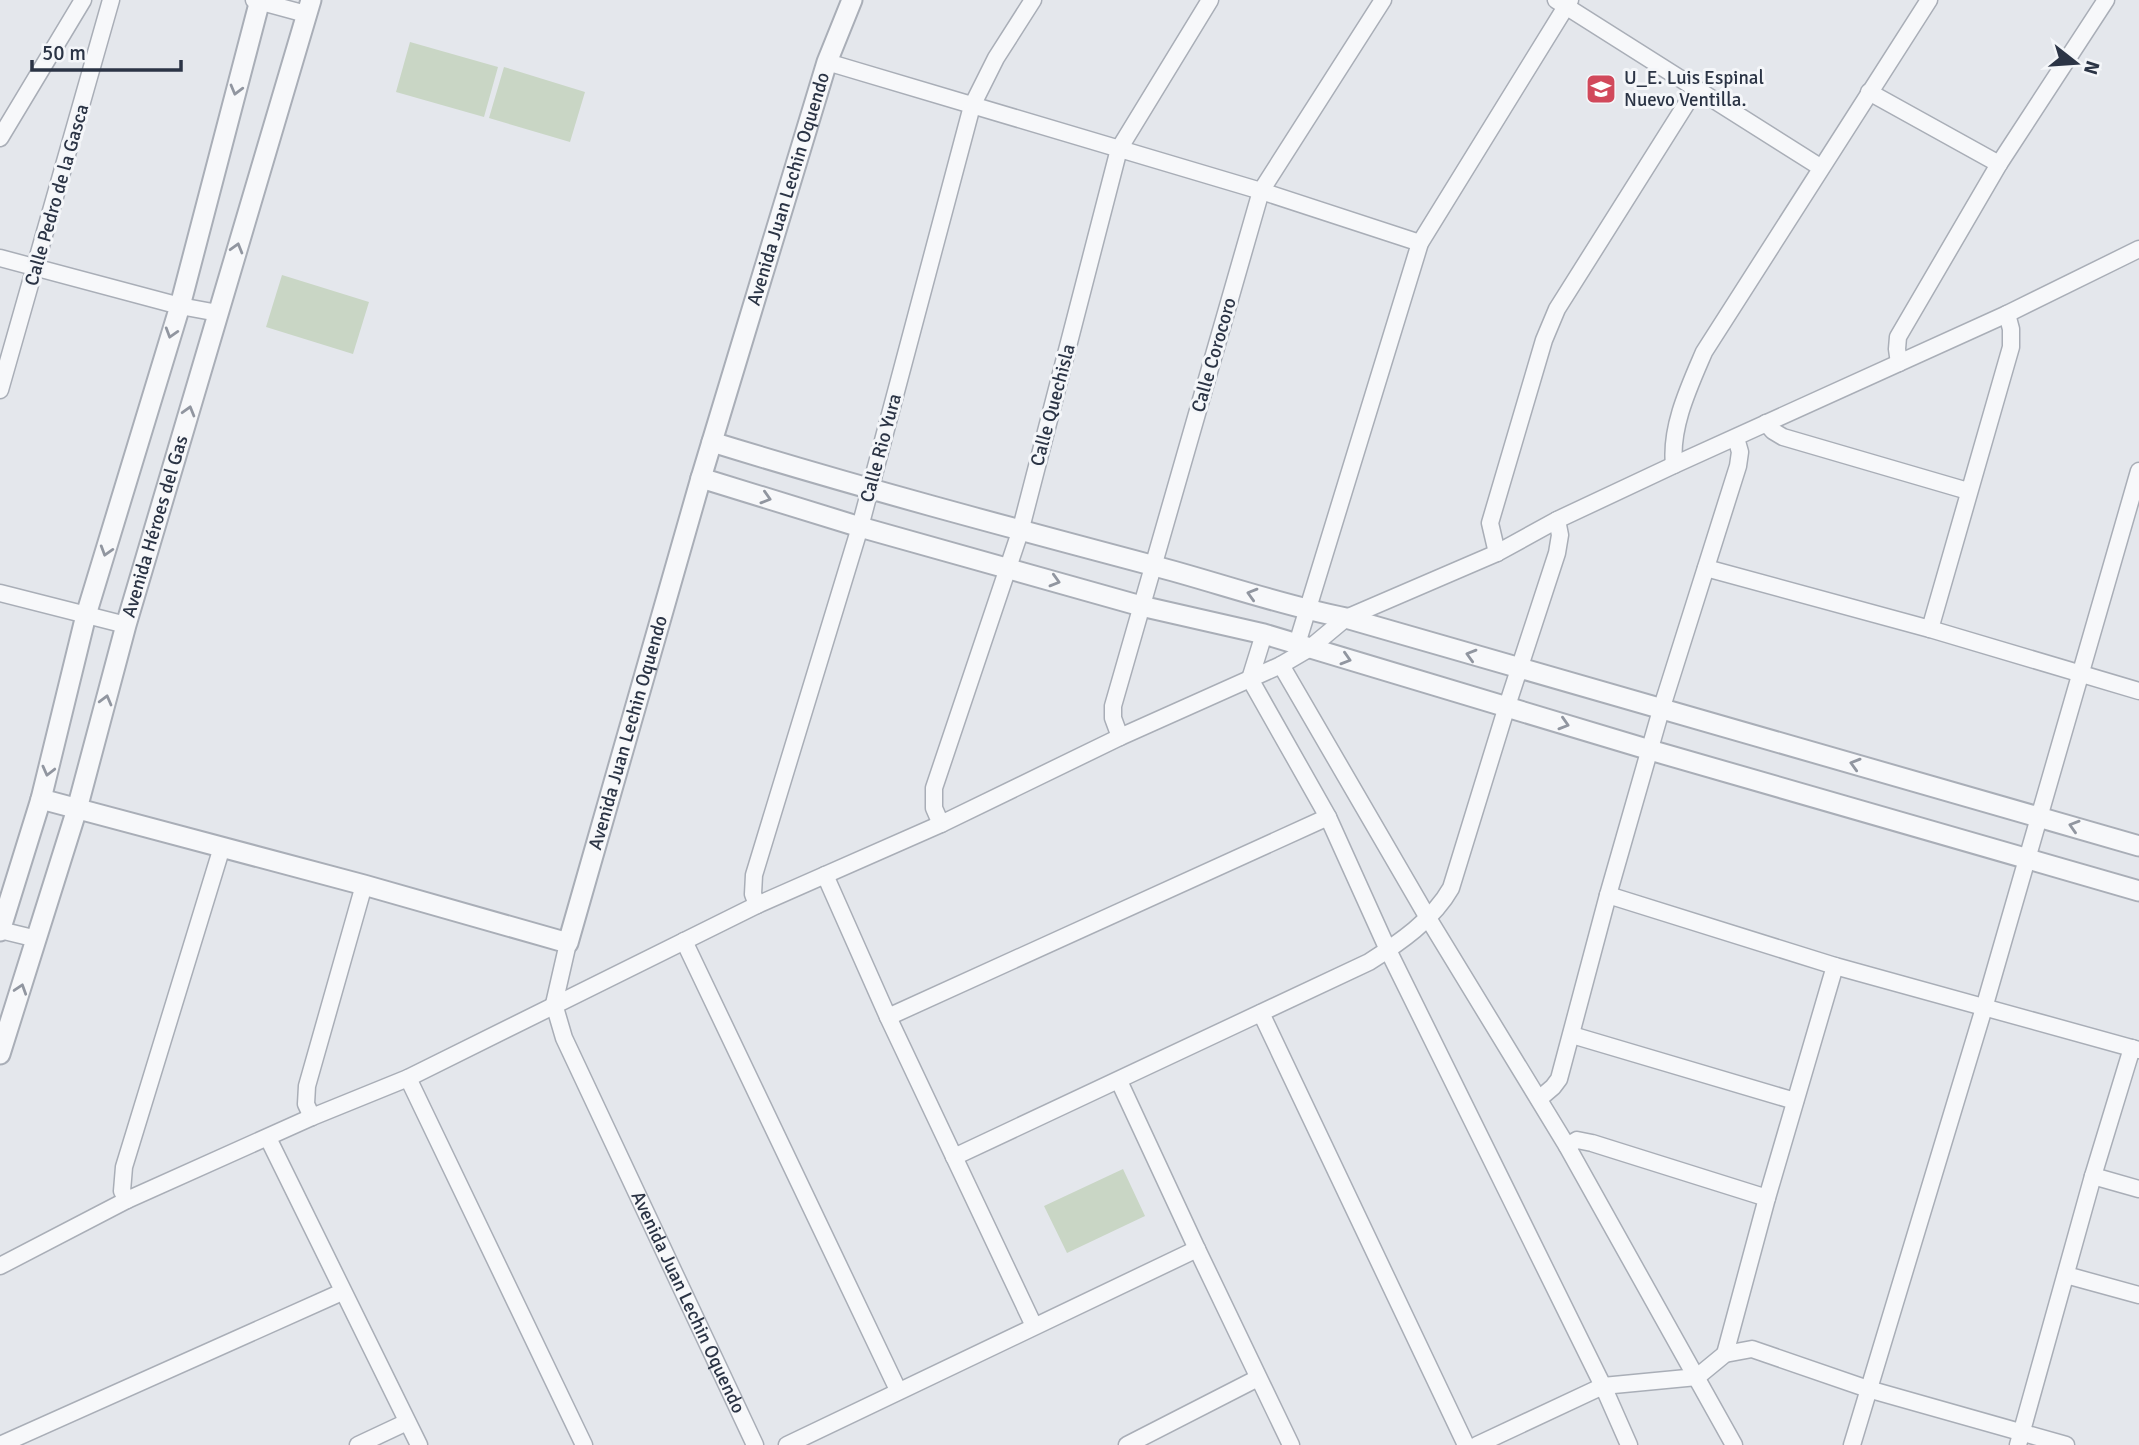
<svg xmlns="http://www.w3.org/2000/svg" width="2139" height="1445" font-family="Signika,sans-serif">
	<style>
		.green { fill: #c9d6c5 }
		.lines { fill: none; stroke-linecap: round; stroke-linejoin: round }
		.minor-casing { stroke: #a9aeb7; stroke-width: 19 }
		.tertiary-casing { stroke: #a9aeb7; stroke-width: 23 }
		.minor { stroke: #f7f8fa; stroke-width: 16 }
		.tertiary { stroke: #f7f8fa; stroke-width: 19 }
		.oneway { stroke: #9196a0 }
		.labels { text-anchor: middle; dominant-baseline: central; stroke-width: 6; stroke-linejoin: round; paint-order: stroke }
		.poi-label { font-size: 19px; fill: #2b3445; stroke: #f4f6f9; text-anchor: start }
		.street-label { font-size: 19px; fill: #2b3445; stroke: #f4f6f9 }
	</style>
	<rect width="100%" height="100%" fill="#e4e7ec"/>
	<path class="green" d="M410,42l88,25 -14,50 -88,-25z
		M504,67l81,25 -15,50 -81,-24z
		M282,275l87,27 -16,52 -87,-27z
		M1123,1169l22,47 -78,37 -23,-47z"/>
	<g class="lines">
		<g class="minor-casing">
			<g id="minor">
				<path d="M254,0l52,14"/>
				<path d="M1556,0l264,167"/>
				<path d="M827,62l434,129 159,52"/>
				<path d="M1869,92l130,72"/>
				<path d="M0,138l83,-138"/>
				<path d="M0,258l180,48 38,7"/>
				<path d="M1899,363l-2,-14 1,-12 101,-173 107,-164"/>
				<path d="M0,390l111,-390"/>
				<path d="M1766,423l7,8 10,6 185,54"/>
				<path d="M1674,465c-4,-38 15,-78 30,-113l225,-352"/>
				<path d="M1497,553l-7,-30 54,-183 13,-31 138,-219"/>
				<path d="M1706,568l224,61 209,62"/>
				<path d="M0,593l126,32"/>
				<path d="M1930,629l81,-282v-18l-4,-15"/>
				<path d="M1264,634l-14,45 78,138 60,133 215,436 26,59"/>
				<path d="M1297,644l123,-401 150,-243"/>
				<path d="M1281,665l147,253 139,228 167,299"/>
				<path d="M1120,737l-7,-19v-12l148,-515 122,-191"/>
				<path d="M941,824l-7,-16v-20l86,-256 99,-383 91,-149"/>
				<path d="M825,875l63,142 146,309"/>
				<path d="M1608,895l227,71 304,84"/>
				<path d="M757,905l-4,-11 1,-19 106,-348 112,-421 24,-48 37,-58"/>
				<path d="M0,930l37,9"/>
				<path d="M684,941l214,449"/>
				<path id="s1" d="M568,943l-14,61 10,34 191,407"/>
				<path d="M1261,1013l205,432"/>
				<path d="M888,1017l440,-200"/>
				<path d="M1572,1035l223,66"/>
				<path d="M408,1078l176,367"/>
				<path d="M1119,1081l78,168 94,196"/>
				<path d="M1539,1099l14,-12 6,-8 49,-184 53,-185 77,-244 2,-14 -4,-14"/>
				<path d="M312,1117l-6,-13 1,-18 57,-201"/>
				<path d="M268,1138l151,307"/>
				<path d="M1567,1146l10,-6 15,3 175,55"/>
				<path d="M954,1157l415,-195c30,-19 64,-42 82,-74l56,-182 50,-153 3,-18 -3,-15"/>
				<path d="M2093,1176l46,13"/>
				<path d="M127,1200l-5,-9 2,-24 98,-320"/>
				<path d="M0,1266l127,-66 185,-83 96,-39 349,-173 184,-81 179,-87 161,-72 29,-17 36,-30 151,-65 60,-33 117,-55 333,-151 132,-65"/>
				<path d="M2066,1275l73,20"/>
				<path d="M1725,1354l42,-156 68,-232"/>
				<path d="M0,1445l342,-153"/>
				<path d="M358,1445l49,-23"/>
				<path d="M787,1445l410,-196"/>
				<path d="M1127,1445l131,-67"/>
				<path d="M1477,1445l126,-59 94,-9 28,-23 27,-5 116,40 198,56"/>
				<path d="M1852,1445l132,-437 155,-537"/>
				<path d="M2018,1445l75,-269 39,-128"/>
			</g>
		</g>
		<g class="tertiary-casing">
			<g id="tertiary">
				<path d="M712,442c146,45 292,84 439,123 65,17 129,40 195,53l793,228"/>
				<path d="M701,478l159,49 281,79 123,28 386,116 489,141"/>
				<path id="s2" d="M41,799l323,86 204,58 133,-465 126,-416 25,-62"/>
				<path d="M0,931l41,-132 45,-184 94,-309 80,-306"/>
				<path id="s3" d="M0,1054l77,-245 49,-184 185,-625"/>
			</g>
		</g>
		<use href="#minor" class="minor"/>
		<use href="#tertiary" class="tertiary"/>
	</g>
	<defs><path id="oneway-chevron" d="M-2-3.5L2.5 0L-2 3.5" fill="none" stroke-width="1.6" stroke-linecap="round" stroke-linejoin="round" transform="scale(1.75)"/></defs>
	<g class="oneway">
		<use href="#oneway-chevron" transform="translate(236 90) rotate(105)"/>
		<use href="#oneway-chevron" transform="translate(237 248) rotate(-74)"/>
		<use href="#oneway-chevron" transform="translate(171 333) rotate(107)"/>
		<use href="#oneway-chevron" transform="translate(189 411) rotate(-74)"/>
		<use href="#oneway-chevron" transform="translate(766 498) rotate(17)"/>
		<use href="#oneway-chevron" transform="translate(106 551) rotate(107)"/>
		<use href="#oneway-chevron" transform="translate(1055 581) rotate(16)"/>
		<use href="#oneway-chevron" transform="translate(1252 594) rotate(-164)"/>
		<use href="#oneway-chevron" transform="translate(1471 655) rotate(-164)"/>
		<use href="#oneway-chevron" transform="translate(1346 659) rotate(17)"/>
		<use href="#oneway-chevron" transform="translate(106 700) rotate(-75)"/>
		<use href="#oneway-chevron" transform="translate(1564 724) rotate(17)"/>
		<use href="#oneway-chevron" transform="translate(1855 764) rotate(-164)"/>
		<use href="#oneway-chevron" transform="translate(48 771) rotate(104)"/>
		<use href="#oneway-chevron" transform="translate(2074 826) rotate(-163)"/>
		<use href="#oneway-chevron" transform="translate(21 989) rotate(-72)"/>
	</g>
	<defs>
		<g id="school-square" transform="scale(1.575)"><rect x="-9" y="-9" width="18" height="18" rx="4" fill="#d1495b" stroke="#f4f6f9"/><path d="M0-5L7-2L0 1L-7-2ZM-4 1L0 2.5L4 1V4Q0 6-4 4Z" fill="#fff"/></g>
	</defs>
	<g fill-rule="evenodd">
		<use href="#school-square" x="1601" y="89"/>
	</g>
	<g class="labels">
		<g class="poi-label">
			<text x="1624" y="78">U_E. Luis Espinal<tspan x="1624" dy="22">Nuevo Ventilla.</tspan></text>
		</g>
		<g class="street-label">
			<text stroke="none"><textPath href="#s2" startOffset="1332">Avenida Juan Lechin Oquendo</textPath></text>
			<text transform="translate(57 195) rotate(-74)">Calle Pedro de la Gasca</text>
			<text transform="translate(1214 355) rotate(-74)">Calle Corocoro</text>
			<text transform="translate(1053 405) rotate(-75)">Calle Quechisla</text>
			<text transform="translate(881 448) rotate(-75)">Calle Rio Yura</text>
			<text stroke="none"><textPath href="#s3" startOffset="550">Avenida Héroes del Gas</textPath></text>
			<text stroke="none"><textPath href="#s2" startOffset="765">Avenida Juan Lechin Oquendo</textPath></text>
			<text stroke="none"><textPath href="#s1" startOffset="390">Avenida Juan Lechin Oquendo</textPath></text>
		</g>
	</g>
	<g transform="translate(2076 63) rotate(107)" stroke="#f4f6f9" stroke-width="5" paint-order="stroke">
	<path d="M0-5L12 26L0 18L-12 26Z" fill="#2b3445"/>
	<text y="-10" font-size="19" font-weight="bold" text-anchor="middle" fill="#2b3445">N</text>
	</g>
	<path d="M32 60v10h149v-10" fill="none" stroke="#2b3445" stroke-width="3.5"/>
	<text x="42" y="60" font-size="21" fill="#2b3445" stroke="#f4f6f9" stroke-width="5" paint-order="stroke">50 m</text>
</svg>
